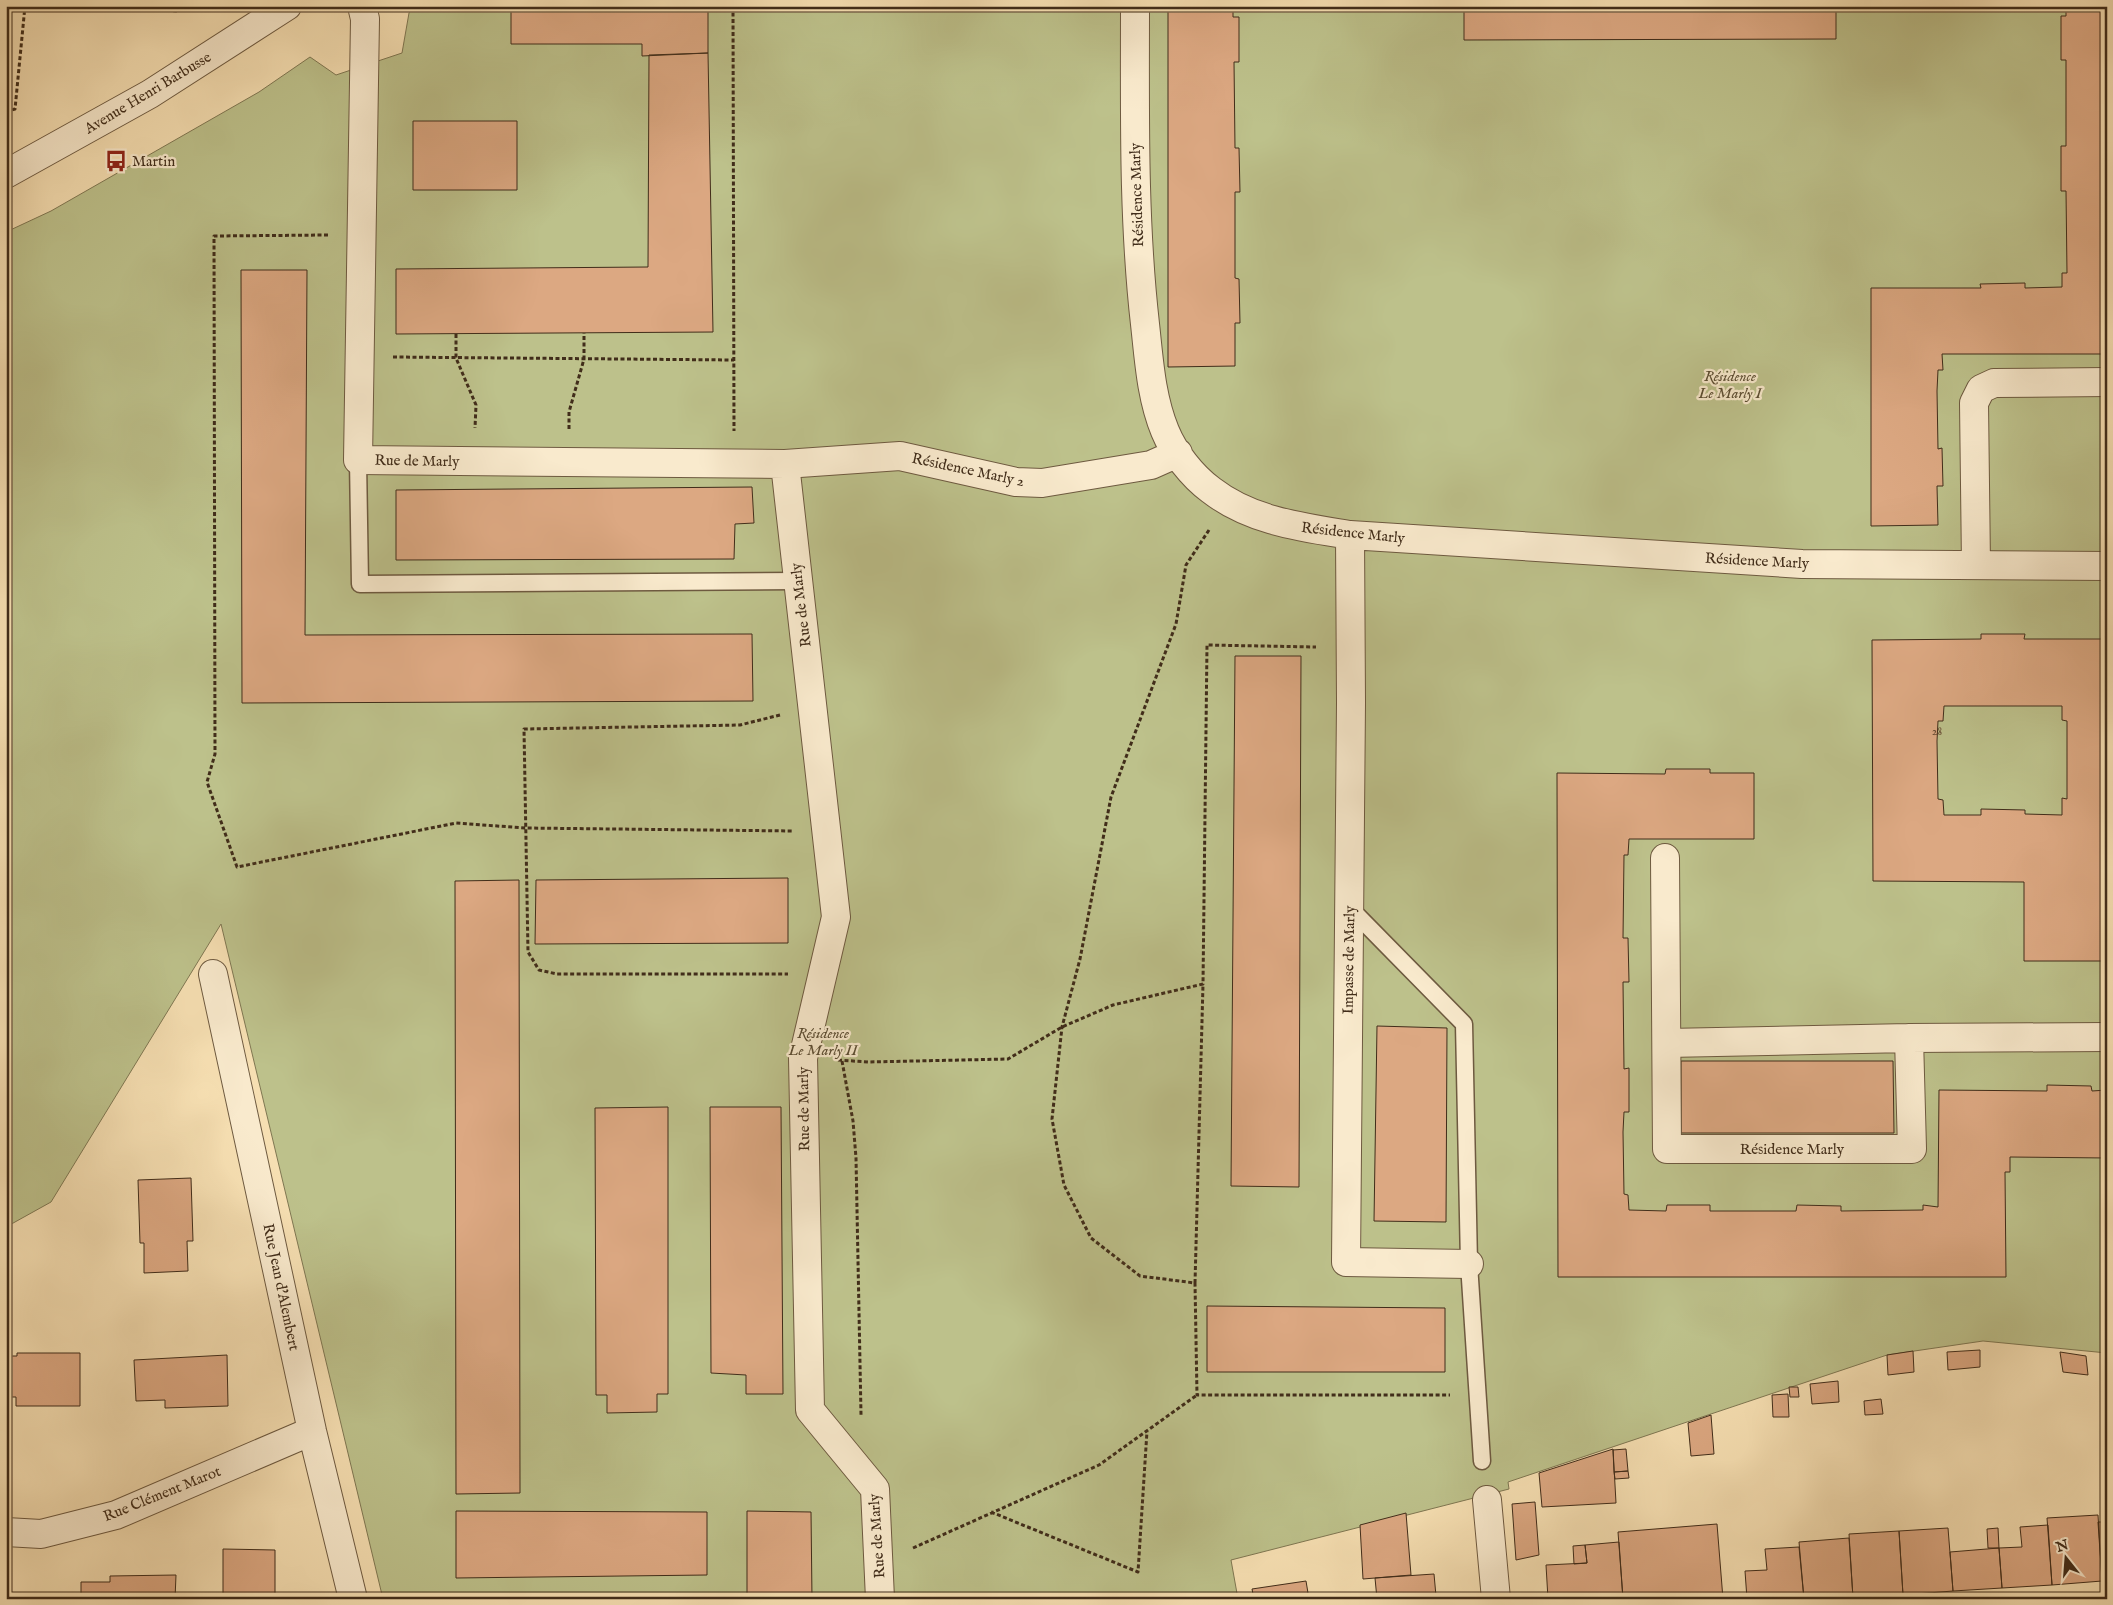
<svg xmlns="http://www.w3.org/2000/svg" width="2113" height="1605" font-family="'IM FELL English',serif">
	<style>
		.green { fill: #bdc18b; stroke: #7f7752 }
		.building { fill: #dca882; stroke: #412d1a; fill-rule: evenodd }
		.lines { fill: none; stroke-linecap: round; stroke-linejoin: round }
		.service-casing { stroke: #6e5a40; stroke-width: 19 }
		.minor-casing { stroke: #6e5a40; stroke-width: 30 }
		.tertiary-casing { stroke: #6e5a40; stroke-width: 30 }
		.path { stroke: #412d1a; stroke-width: 3; stroke-dasharray: 4 2.5; stroke-linecap: butt }
		.service { stroke: #f9eacd; stroke-width: 16 }
		.minor { stroke: #f9eacd; stroke-width: 28 }
		.tertiary { stroke: #f9eacd; stroke-width: 28 }
		.labels { text-anchor: middle; dominant-baseline: central; stroke-width: 4.5; stroke-linejoin: round; paint-order: stroke }
		.number-label { font-size: 12px; fill: #684c34 }
		.street-label { font-size: 15px; fill: #412d1a; stroke: #f9eacd }
		.poi-label { font-size: 15px; fill: #412d1a; stroke: #f9eacd; text-anchor: start }
		.park-label { font-size: 15px; font-style: italic; fill: #5a4b31; stroke: #f9eacd }
	</style>
	<rect width="100%" height="100%" fill="#f6dfb2"/>
	<filter id="stains"><feTurbulence type="fractalNoise" baseFrequency=".004" numOctaves="4"/><feColorMatrix values="0 0 0 0 .2 0 0 0 0 .09 0 0 0 0 .02 0 0 0 .5 -.17"/></filter>
	<radialGradient id="worn" r=".72"><stop offset=".6" stop-color="#630" stop-opacity="0"/><stop offset="1" stop-color="#630" stop-opacity=".3"/></radialGradient>
	<path class="green" d="M413,6h1694v1347l-124,-12 -96,14 -379,127 1,7 -278,71 7,39h-855l-162,-675 -170,278 -45,25v-995l45,-21 208,-119 51,-35 26,18 66,-22 7,-40z"/>
	<path class="building" d="M511,6h197v47l-66,3v-12h-131z
		M1168,6h65v11h6v45h-5l1,86h4l1,44h-5v86l4,1 1,44h-5v43l-67,1z
		M1464,6h372v33l-372,1z
		M2066,6h41v348h-165l1,16h-5l-1,21 1,58 4,-1 1,38h-6l1,39 -67,1v-238h110l-1,-4 45,-1v5l37,-1v-14h5l-1,-82h-5v-45h5v-86h-5v-44h5z
		M708,53l5,279 -317,2v-65l252,-2 1,-212z
		M413,121h104v69h-104z
		M241,270h66l-2,365 447,-1 1,67 -511,2z
		M752,487l2,36 -19,1 -1,35 -338,1v-70z
		M1981,634h44l-1,5h83v322h-83v-79l-151,-1 -1,-241 109,-1zM1944,706h118v14l5,1v78l-5,-1v17l-37,-1v-4l-44,-1v6h-37l-1,-15 -5,-1 -1,-58 1,-20h5z
		M1235,656h66l-2,531 -68,-1z
		M1666,769h44v4h44v66h-125l-1,16h-4l-1,83h5l1,44h-6l1,87 5,-1v44h-5l-1,20 1,62 4,1 1,15 37,1 1,-6h43v6h86l1,-6 44,1v5l82,-1v-5l15,2 1,-117 108,1v-6l44,1 1,5 15,-1v68l-97,-1v15h-5l1,105h-448l-1,-504 108,1z
		M788,878v65l-253,1 1,-64z
		M519,880l1,613 -64,1 -1,-613z
		M1377,1026l70,2 -1,194 -72,-1z
		M1681,1061h212l1,72h-213z
		M668,1107v287h-11v18l-50,1v-18h-11l-1,-287z
		M710,1107h71l2,287h-37v-19l-35,-2z
		M191,1178l2,63h-6l1,30 -44,2v-30h-4l-2,-63z
		M1207,1306l238,2v64h-238z
		M1980,1350v17l-32,3 -1,-18z
		M1913,1351l1,21 -26,3 -1,-20z
		M2060,1352l26,4 2,19 -25,-3z
		M17,1353h63v53h-64v-9h-10v-41h11z
		M227,1355l1,51 -63,2v-8l-29,1 -2,-41z
		M1838,1381l1,21 -27,2 -2,-20z
		M1789,1387h9l1,10h-9z
		M1788,1394l1,23h-16l-1,-22z
		M1881,1399l2,15 -18,1 -1,-14z
		M1711,1415l3,39 -23,2 -3,-33z
		M1613,1449l3,54 -74,4 -3,-34z
		M1626,1449l2,22 -14,1 -1,-22z
		M1628,1471l1,7 -14,1 -1,-7z
		M1535,1502l4,53 -23,5 -4,-56z
		M456,1511l251,1v63l-251,3z
		M747,1511l64,1 1,87h-65z
		M1406,1513l5,62 -48,4 -3,-54z
		M2098,1515l4,66 -50,4 -5,-67z
		M2098,1522h9v59h-5z
		M1717,1524l6,75h-100l-5,-67z
		M2048,1525l4,60 -50,3 -3,-40 23,-1 -2,-20z
		M1948,1528l5,63 -50,4 -4,-64z
		M1998,1528l1,20h-11l-1,-19z
		M1899,1531l4,64 -50,3 -4,-64z
		M1849,1538l4,60 -49,1 -5,-57z
		M1619,1542l4,57h-75l-2,-34 41,-2 -2,-18z
		M1585,1545l2,18 -13,1 -1,-18z
		M1799,1547l5,52h-57l-2,-28 22,-1 -2,-21z
		M1999,1548l3,40 -49,3 -3,-39z
		M223,1549l52,1v49h-52z
		M1434,1574l2,22h-7v3h-52l-2,-21z
		M176,1575l-1,24h-94v-17h29v-6z
		M1306,1581l3,18h-55l-2,-10z
		M6,1595h32v4h-32z"/>
	<g class="lines">
		<g class="service-casing">
			<path id="service" d="M358,460l2,124 438,-3
				M1350,908l114,116 5,240 13,197"/>
		</g>
		<g class="minor-casing">
			<path id="minor" d="M362,6l3,13 -7,441 427,4 115,-8 116,26 26,1 109,-18 27,-12
				M1135,6c0,106 -2,212 10,318 4,36 6,73 20,107 9,22 27,45 46,59 40,31 90,37 139,45l452,29 305,2
				M785,464l51,453 -33,141 7,352 65,79 5,110
				M1350,535l1,168 -5,559 123,2
				M1976,565l-2,-162 7,-14 13,-6 113,-1
				M1665,858l2,291h245l-3,-111 198,-1
				M213,974l99,457 41,168
				M1667,1043l242,-5
				M1487,1500l9,99
				M6,1532l35,2 75,-19 196,-84"/>
		</g>
		<g class="tertiary-casing">
			<path id="tertiary" d="M6,174l144,-80 137,-88"/>
		</g>
		<path class="path" d="M128,6l48,5 7,-5
			M733,6l1,425
			M6,112l9,-3 10,-103
			M328,235l-114,1 1,518 -8,28 30,85 219,-44 69,5 268,3
			M456,334v24l20,47 -1,23
			M393,357l341,3
			M569,429v-17l15,-53v-26
			M1209,530l-23,35 -10,59 -65,173 -31,162 -18,68 -10,92 12,66 27,53 49,38 55,7 2,112h253
			M780,715l-40,10 -216,4 4,223 11,18 18,4h231
			M838,1060l30,2 140,-3 54,-32 51,-22 90,-21 4,-339 109,2
			M842,1061l11,60 3,37 5,257
			M1195,1283l8,-299
			M991,1512l147,60 9,-141
			M913,1548l186,-83 98,-70"/>
		<use href="#service" class="service"/>
		<use href="#minor" class="minor"/>
		<use href="#tertiary" class="tertiary"/>
	</g>
	<defs>
		<g id="bus-bare" transform="scale(1.725)"><path d="M-5-6H5V4H4V6H2V4H-2V6H-4V4H-5ZM-3.5-4V0h7V-4ZM-3.5 1.2v1.5H-2V1.2ZM2 1.2v1.5H3.5V1.2Z" fill="#8f2418" stroke="#f9eacd" stroke-width="2.5" paint-order="stroke"/></g>
	</defs>
	<g fill-rule="evenodd">
		<use href="#bus-bare" x="116" y="161"/>
	</g>
	<g class="labels">
		<g class="number-label">
			<text x="1937" y="731">28</text>
		</g>
		<g class="street-label">
			<text transform="translate(148 93) rotate(-31)">Avenue Henri Barbusse</text>
			<text transform="translate(1137 195) rotate(-92)">Résidence Marly</text>
			<text transform="translate(417 461) rotate(1)">Rue de Marly</text>
			<text transform="translate(968 470) rotate(12)">Résidence Marly 2</text>
			<text transform="translate(1353 533) rotate(6)">Résidence Marly</text>
			<text transform="translate(1757 561) rotate(3)">Résidence Marly</text>
			<text transform="translate(801 605) rotate(-97)">Rue de Marly</text>
			<text transform="translate(1349 960) rotate(-89)">Impasse de Marly</text>
			<text transform="translate(804 1109) rotate(-91)">Rue de Marly</text>
			<text x="1792" y="1149">Résidence Marly</text>
			<text transform="translate(281 1287) rotate(78)">Rue Jean d'Alembert</text>
			<text transform="translate(162 1494) rotate(-22)">Rue Clément Marot</text>
			<text transform="translate(877 1536) rotate(-94)">Rue de Marly</text>
		</g>
		<g class="poi-label">
			<text x="132" y="161">Martin</text>
		</g>
		<g class="park-label">
			<text x="1730" y="376">Résidence<tspan x="1730" dy="17">Le Marly I</tspan></text>
			<text x="823" y="1033">Résidence<tspan x="823" dy="17">Le Marly II</tspan></text>
		</g>
	</g>
	<rect width="2113" height="1605" fill="none" stroke="#f6dfb2" stroke-width="25"/>
	<rect x="8" y="8" width="2098" height="1590" fill="none" stroke="#412d1a" stroke-width="2.5"/>
	<rect x="12" y="12" width="2088" height="1580" fill="none" stroke="#412d1a"/>
	<g transform="translate(2066 1558) rotate(343)" stroke="#f9eacd" stroke-width="4" paint-order="stroke">
	<path d="M0-4L9 19L0 12L-9 19Z" fill="#412d1a"/>
	<text y="-8" font-size="14" font-weight="bold" text-anchor="middle" fill="#412d1a">N</text>
	</g>
	<rect width="100%" height="100%" filter="url(#stains)"/>
	<rect width="100%" height="100%" fill="url(#worn)"/>
</svg>
